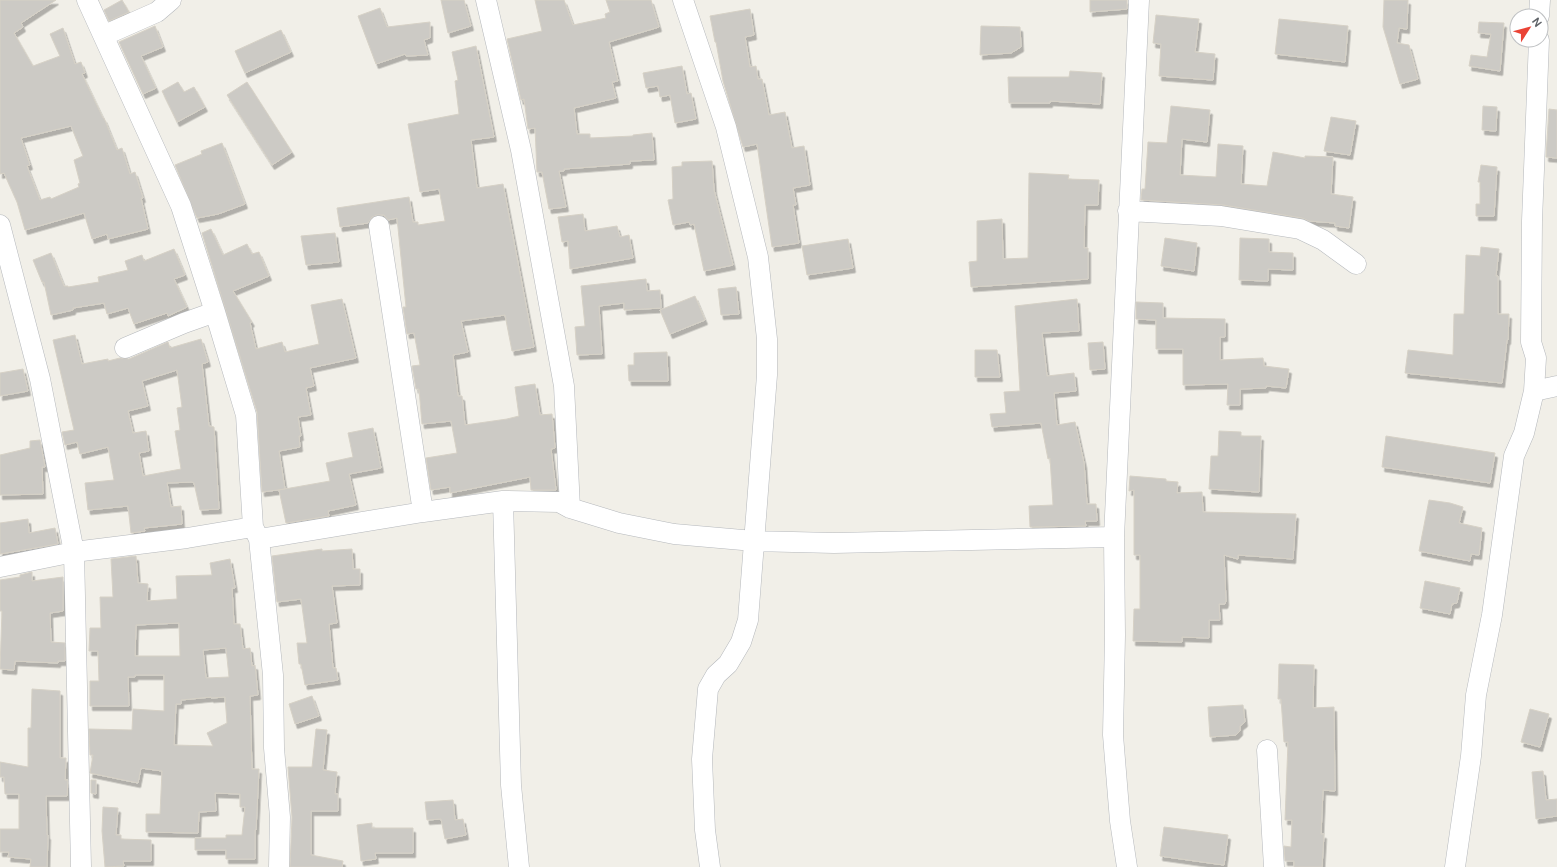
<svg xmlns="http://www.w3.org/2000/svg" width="1557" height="867" font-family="'DM Sans',sans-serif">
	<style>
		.building { fill: #cccac5; stroke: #d6d1c6; fill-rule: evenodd; filter: url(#shadow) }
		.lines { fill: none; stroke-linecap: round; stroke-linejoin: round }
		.minor-casing { stroke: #b5b8bc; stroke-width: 21 }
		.minor { stroke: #fff; stroke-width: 20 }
	</style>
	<defs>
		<filter id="shadow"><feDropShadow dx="2.5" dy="4.5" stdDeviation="0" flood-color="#0004"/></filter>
	</defs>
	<rect width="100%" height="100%" fill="#f1efe8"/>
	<path class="building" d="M0,0h56l-35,23 2,4 -9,6 19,33 27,-10 -10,-22 13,-6 12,36 6,-2 4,11 -3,1 21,44h1l13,32 5,-2 8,26 5,-2 8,26h-2l7,31 -40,10 -1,-5 -15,5 -8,-26 -59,17 -8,-28 -13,-29 -4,1zM71,126l12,30 -9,4 6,23 -2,1 1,3 -28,12 -1,-2 -10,3 -13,-34 3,-1 -9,-27z
		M122,0l7,12 -20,9 -5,-11z
		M441,0h23l7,26 -23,7z
		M535,0h29l9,25 33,-7 -1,-4 5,-2 -4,-12h45l8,27 -50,15 9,39 -6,1 4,16 -42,10 3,26h13v4l43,-2v-1l19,-2 2,27 -24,1v3l-66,5v2h-5l7,36 -17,2 -7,-37h-5l-2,-44 -7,1 -4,-30 -3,1 -14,-61 35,-8z
		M1090,0h37v9l-37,3z
		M1384,0h24l-1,29 -8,-1 -2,15 12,2 9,34 -18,5 -17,-57z
		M380,8l7,19 43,-5v16l-6,2 4,15 -22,1 -1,-2 -29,10 -18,-48z
		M750,9l4,26 -9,2 5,30 6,-1 2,13h4l7,36 16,-3 7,36 12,-2 6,39 -17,3 3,17h-3l6,38 -27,4 -15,-103 -14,3 -20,-66 -7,-39h-1l-5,-26z
		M1156,15l43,4 -4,33 20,2 -2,26 -54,-4 2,-32 -8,-1z
		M1279,19l69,7 -3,36 -70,-8z
		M1479,22l25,1 -4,48 -31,-5 2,-11 16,2 4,-23 -13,-1z
		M155,26l8,21 -22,9 15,32 -13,6 -24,-52z
		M981,26l39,1 1,20 -10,6 -31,2z
		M281,30l10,22 -46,21 -10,-22z
		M476,46l18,91 -23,3 6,48 26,-4 31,163 -22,4 -7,-36 -44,6 7,31 -15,3 5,41h4l3,29 42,-6 12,-3 -4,-29 20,-3 5,31 12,-1 3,34 -4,1 5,41h-25l-1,-13 -80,16v-6l-19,3 -5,-32 31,-5 -6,-32 -29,3 -3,-35h-3l-4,-23 8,-1 -6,-32 -7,1 -4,-27h3l-9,-89 -9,2 -4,-5h-7l-5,2 -4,6 -28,4 -3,-19 72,-11 4,25h5v3l27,-4 -6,-32 -19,3 -12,-68 51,-10 -4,-33 3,-1 -6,-28z
		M682,66l5,28 4,-1 5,26 -21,4 -5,-28 -10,2 -2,-11 -12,2 -3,-15z
		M1070,71l32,2 -2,31 -50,-3v2h-41l-1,-26h61z
		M178,82l6,10 10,-5 11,20 -28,15 -15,-31z
		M247,82l45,70 -20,13 -45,-70z
		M1171,106l39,4 -3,32 -25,-3 -2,36 36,2 2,-33 25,2 -2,38 26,2 6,-34 32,6v-2l28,1 -2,37 22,3 -4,31 -14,-2v-3l-26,-2 -7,-3 -79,-13 -82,-5 1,-11h3l3,-47 19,1z
		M1483,106l14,1 -1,24 -14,-1z
		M1549,109l8,1v48l-11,-1z
		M1331,117l25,4 -6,34 -26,-4z
		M222,143l23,61 -27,10 -21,4 -22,-53 27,-11 -1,-3z
		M712,161l2,29 19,75 -29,6 -10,-47 -4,1 -1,-3 -16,3 -5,-25 5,-1 -1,-32 10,-1v-4z
		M1481,165l16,2 -3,49h-18v-12h4v-22h-2z
		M1029,173l40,2 -1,4 31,1 -1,25h-13l-1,43h4v31l-117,8 -2,-25 8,-1v-40l25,-2 1,40 25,-1z
		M583,214l2,17 32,-5 3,11 9,-2 4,23 -63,11 -2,-28 -6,1 -4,-25z
		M211,229l12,26 24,-11 5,10 7,-2 10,24 -36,15 19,31 -2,1 6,26 26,-7 3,10 34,-8 -8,-39 31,-6 14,59 -46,10 4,18 -8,2 5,27 -13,2 3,19h-2l1,11 -21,4 6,38 -23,3 -5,-80 -55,-179z
		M335,233l4,29 -33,3 -5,-29z
		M1165,238l32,5 -3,28 -33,-5z
		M1240,238l29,1v13l24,1v17l-25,-1v12l-29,-1z
		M848,239l5,29 -46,7 -5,-29z
		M1481,247l18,2 -3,27h2v38h11l-1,26h-1l-5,43 -97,-10 3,-23 45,5 1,-41h10l2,-59 14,1z
		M174,249l11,26 -11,4 13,28 -19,9 -1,-3 -33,11 -6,-16 -21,6 -3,-11 -31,5v2l-22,5 -7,-33h-2l-9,-22 18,-7 13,33h4v1l31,-5 -1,-5 30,-7 -3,-9 17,-6 2,6z
		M646,279l1,12 13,-1 1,18 -37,2v-7l-25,3 3,48 -25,1 -2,-28 10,-1 -4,-40z
		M736,287l3,27 -18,1 -3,-26z
		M695,296l10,24 -35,14 -10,-24z
		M1077,299l2,32 -37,2 5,43 27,-3 2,18 -22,2 3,32 18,-3 9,41 3,41h9l1,17h-12l1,5 -56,1 -1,-21 24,-1 -3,-47 -2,1 -7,-36 -49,4 -2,-13 16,-1 -2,-21 16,-1 -5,-85z
		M1136,302l27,1v15l62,1v18h-5v23l43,-2 1,8 25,3 -3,19 -20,-2v2l-26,1v16h-13l1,-21 -45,1v-36h-27v-29l-20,-1z
		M75,335l7,29 26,-5v2l12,-3 9,1 39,-17 2,6 31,-9 7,23 -6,2 7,62 5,1 5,82 -19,1 -6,-27 -2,-1 -25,1 4,24 10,-1 1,18 -38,4 1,3 -14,2 -3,-27 -40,4 -3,-27 29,-3 -6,-33 -28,7 -3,-12 -12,3 -3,-13 12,-2 -21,-90zM177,370l5,37 -5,1 3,22 -5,1 6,38 -38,7 -4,-23 10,-2 -3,-20 -13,2 -5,-22 20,-5 -6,-25z
		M1103,342l2,27 -15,1 -2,-27z
		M975,350h22l3,27h-25z
		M667,352l1,29h-39l-1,-16h6v-12z
		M23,369l5,22 -28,5v-23z
		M373,428l8,40 -32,6 7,31 -28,6 1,5 -43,7 -7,-33 51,-9 -4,-18 27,-6 -5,-24z
		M1219,431l22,1v4h20l-2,56 -50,-3 2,-33h7z
		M1386,436l109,17 -5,30 -108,-16z
		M40,440l5,27h-3l1,27 -43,1v-40l30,-7v-7z
		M1130,476l36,3v2l12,1 -1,11 25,-1 1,20 93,2 -3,45 -55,-4v4l-14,-4 2,46 -1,3h-6l1,16h-11v18l-27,-1v5l-49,-1 1,-32h6v-54h-6v-65l-5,1z
		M1429,500l21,3 13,4 -4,16 23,5 -3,27 -8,-1 -1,7 -51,-10z
		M28,519l1,14 26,-5 3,16 -58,10v-31z
		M322,549v2l30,-2 1,20h7v16l-28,1 5,37 -8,1 4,44h3l2,12 -33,5 -4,-21h-2l-2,-21h10l-6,-44 -24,3 -5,-46z
		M136,556l2,27 10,1 -1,17 30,-2 -1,-23 36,-1 -2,-12 20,-4 5,29h-3l2,36h6l3,25 7,-1 2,18 3,-1 3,30 -8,1 2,73h7l-3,61h-1v29h-29v-9h-31v-12h31v-3h16l3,-28h-5v-13l-25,-1 1,18 -17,1 -1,21 -52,-1v-18h14l2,-43 -21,-3 -3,15 -48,-10 3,-18h-3l-1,-26 43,1 1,-21 31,2v-36h-29v2h-7l1,29h-39v-25h9l-1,-30h-9l1,-23h11l-1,-31h13l-2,-38zM179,623l1,33h-45l1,-31zM226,648l3,29 -23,1 -3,-28zM211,697v1l14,-1 2,26 -20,10 6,13 -39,-1 2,-41h5v-4z
		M32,572v9l31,-4v34l-13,2 1,29 14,1v18h-7v2l-43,-2 -1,9 -14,-1 2,-58h-2v-31l20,-3v-2z
		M1425,581l35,7 -3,15 -5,1 -2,10 -30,-6z
		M1279,664l35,1 -1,43 21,-1 1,84 -12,-1 -2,44h3l-2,33h-28v-6h-9l-1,-15 7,1 1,-27h-7l3,-78h-4l-3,-43h-3z
		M32,689l28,2v67h6l-1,22h3l-1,16h-21l1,39h1l-1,32h-17l1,-8 -23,-2 1,-5h-9v-23h19v-35h-14l-1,-17h-4v-15l28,5v-39h3z
		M312,696l7,20 -24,8 -6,-20z
		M1243,705l2,17 -5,4v5l-4,4 -26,2 -2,-30z
		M1530,709l19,5 -9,33 -19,-5z
		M316,729l11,1 -4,40 14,2 -2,22h3v17h-27v44l32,6 -1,6h-52l2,-50 -4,-50h24z
		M1543,771l3,29 11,-1v17l-21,3 -4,-47z
		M91,780h5v14l-5,-1z
		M453,800l2,20 8,-1 3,16 -21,4 -4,-20 -14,1 -2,-18z
		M103,807l15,1 -2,27h5v4l30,1v21h-28l1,5 -19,1 -3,-36z
		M372,823v5h41v25h-38l1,6 -15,2 -4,-36z
		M1164,827l64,8 -4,30 -64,-9z"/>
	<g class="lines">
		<g class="minor-casing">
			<path id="minor" d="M87,0l94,206 34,106 31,103 7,112 6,12 14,136 1,73 6,69 -1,50
				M486,0l35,150 43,236 6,122
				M683,0l43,127 32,130 9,82v36l-19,245 -7,22 -13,22 -12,11 -8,14 -6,70 3,71 5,37
				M1539,16l1,-16
				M105,35l52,-23 14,-12
				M1539,40l-7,181 -1,121 5,16 -2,33 23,-5
				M1128,211l93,5 79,13 23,11 33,24
				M0,225l40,154 34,173 7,315
				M379,226l44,286
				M125,348l59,-25 31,-11
				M503,501l8,284 8,82
				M259,539l164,-27 80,-11 56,1 11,6 49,15 55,11 80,7 80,2 280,-6
				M0,567l74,-15 113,-14 66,-11
				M1267,750l7,117
				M1127,867l-7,-46 -7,-86 2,-100 -1,-98 25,-537
				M1455,867l16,-111 5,-61 16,-80 22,-159 10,-23 10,-42"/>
		</g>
		<use href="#minor" class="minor"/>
	</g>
	<g transform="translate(1529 28) rotate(54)"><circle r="19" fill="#ffffff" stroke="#bfc1c3"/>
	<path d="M0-3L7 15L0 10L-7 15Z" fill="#ea4335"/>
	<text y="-6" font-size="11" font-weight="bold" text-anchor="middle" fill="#5f6368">N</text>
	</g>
</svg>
